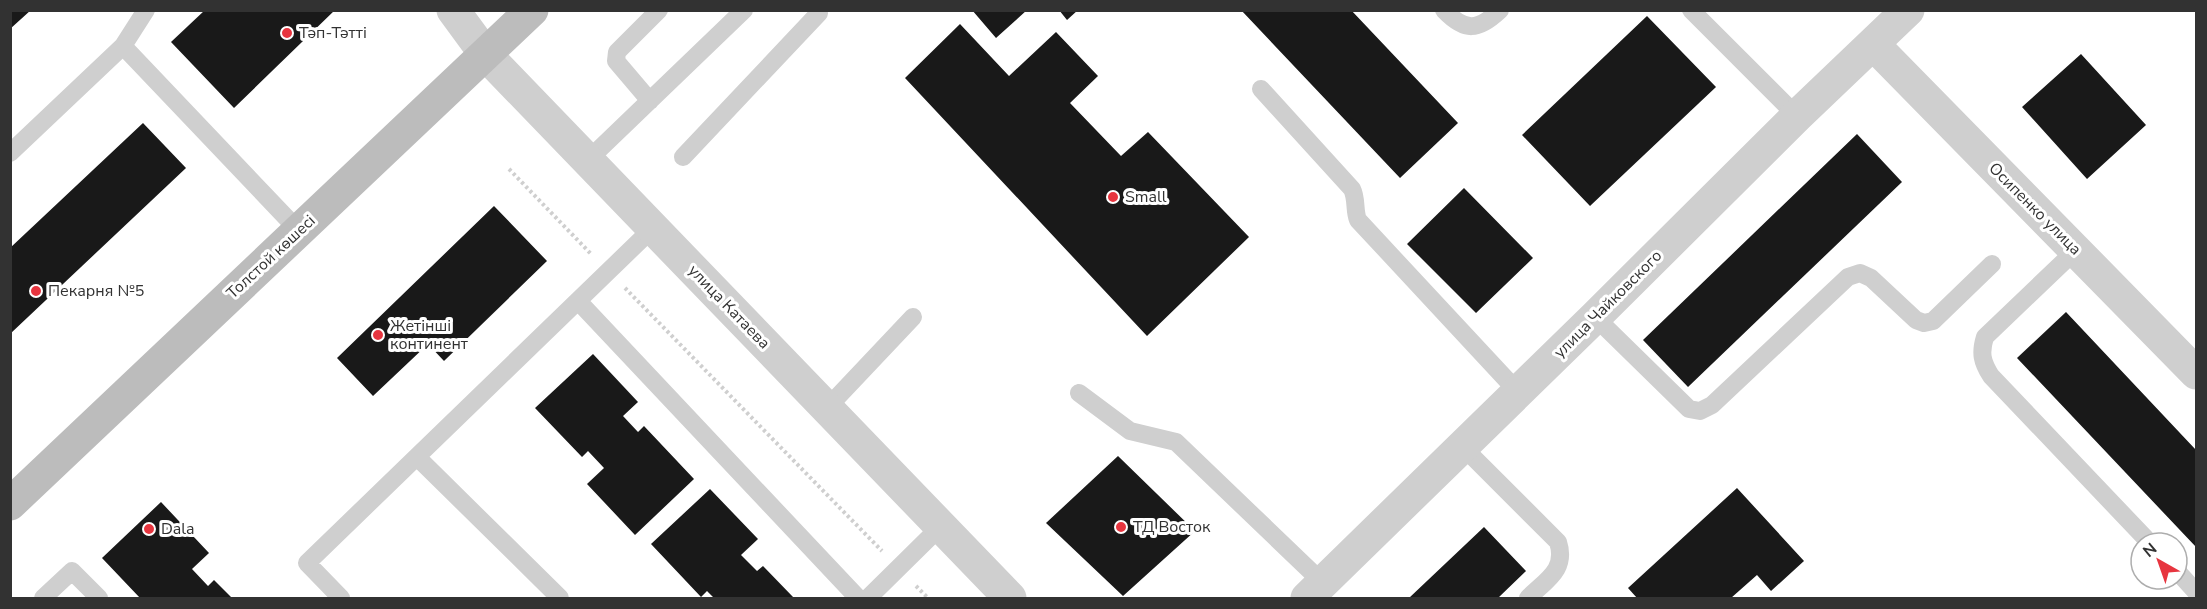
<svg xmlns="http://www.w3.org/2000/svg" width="2207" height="609" font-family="'Nunito Sans',sans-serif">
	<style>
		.building { fill: #191919 }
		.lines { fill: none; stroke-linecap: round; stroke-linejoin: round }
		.path { stroke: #cfcfcf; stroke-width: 4; stroke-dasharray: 3 3; stroke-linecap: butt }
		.service { stroke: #cfcfcf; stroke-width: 18 }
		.minor { stroke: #cfcfcf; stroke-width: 33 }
		.tertiary { stroke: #cfcfcf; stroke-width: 33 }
		.secondary { stroke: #bcbcbc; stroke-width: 33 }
		.poi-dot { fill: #e7353f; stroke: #fff; stroke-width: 2 }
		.labels { text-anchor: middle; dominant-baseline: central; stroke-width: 6; stroke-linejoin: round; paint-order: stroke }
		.poi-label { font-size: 16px; fill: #323232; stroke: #fff; text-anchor: start }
		.street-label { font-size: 16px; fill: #323232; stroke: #fff }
	</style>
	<rect width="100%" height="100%" fill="#fff"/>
	<path class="building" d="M10,10h21l-21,19z
		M205,10h130l-101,98 -63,-66z
		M972,10h55l-31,28z
		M1059,10h19l-11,10z
		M1241,10h110l107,113 -58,55z
		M1647,16l69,71 -126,119 -68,-71z
		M960,24l49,52 47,-44 42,44 -28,27 51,53 27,-24 101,105 -102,99 -242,-258z
		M2081,54l65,71 -59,54 -65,-72z
		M143,123l43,45 -176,166v-86z
		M1857,134l45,48 -214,205 -45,-47z
		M1464,188l69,70 -57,55 -69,-69z
		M494,206l53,55 -103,100 -16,-17 -55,52 -36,-38z
		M2066,312l130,138v97l-179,-189z
		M593,354l45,48 -15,14 15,16 6,-6 50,53 -59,56 -48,-51 17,-16 -16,-17 -6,6 -47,-49z
		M1118,456l77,75 -72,65 -77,-73z
		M1737,488l67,73 -33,30 -14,-16 -26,23h-94l-9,-10z
		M710,489l48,50 -17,16 16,16 6,-5 31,32h-80l-7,-7 -6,6 -50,-53z
		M161,502l48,51 -17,16 16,17 6,-6 18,18h-92l-38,-40z
		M1484,527l42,44 -28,27h-89z"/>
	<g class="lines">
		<path class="path" d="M509,169l83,86
			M625,288l257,263
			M916,586l12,12"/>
		<path class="service" d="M1444,10c21,22 34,21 56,0
			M1691,10l106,106
			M123,46l23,-36
			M1261,89l91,100c5,10 2,21 6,31l160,172
			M650,101l-34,-40 1,-9 42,-42
			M10,153l113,-107 176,185
			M683,157l136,-144 -2,-3
			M588,160l156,-150
			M2076,250l-91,87c-5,16 -3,25 6,39l159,167
			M579,302l279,296
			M1595,317l94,92 11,2 12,-6 136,-128 12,-4 11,5 45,42 8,3 9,-2 59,-57
			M1079,393l51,38 46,11 147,141
			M827,408l86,-91
			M1463,447l95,95c9,28 -12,38 -30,56
			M417,457l143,141
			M2177,571l19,21
			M43,598l29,-27 27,27
			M341,598l-34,-35 346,-335
			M868,598l72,-71"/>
		<path class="minor" d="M1874,45l322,328
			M1307,598l288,-281 202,-201 111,-106"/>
		<path class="tertiary" d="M453,10l33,45 524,543"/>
		<path class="secondary" d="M10,504l522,-494"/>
	</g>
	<g class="poi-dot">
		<circle cx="287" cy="33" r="6"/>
		<circle cx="1113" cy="197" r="6"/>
		<circle cx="36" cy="291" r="6"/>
		<circle cx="378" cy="335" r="6"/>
		<circle cx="1121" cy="527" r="6"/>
		<circle cx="149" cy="529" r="6"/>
	</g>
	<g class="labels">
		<g class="poi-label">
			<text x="299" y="33">Тәп-Тәтті</text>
			<text x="1125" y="197">Small</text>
			<text x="48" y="291">Пекарня №5</text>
			<text x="390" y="326">Жетінші<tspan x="390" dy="18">континент</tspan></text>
			<text x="1133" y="527">ТД Восток</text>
			<text x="161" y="529">Dala</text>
		</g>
		<g class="street-label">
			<text transform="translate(2035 209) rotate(45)">Осипенко улица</text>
			<text transform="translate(271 257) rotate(-43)">Толстой көшесі</text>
			<text transform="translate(1608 304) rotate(-45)">улица Чайковского</text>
			<text transform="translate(729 307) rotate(46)">улица Катаева</text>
		</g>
	</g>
	<rect width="2207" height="609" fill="none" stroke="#323232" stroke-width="24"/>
	<g transform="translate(2159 561) rotate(320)"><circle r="28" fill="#ffffff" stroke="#adadad" stroke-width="1.5"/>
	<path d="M0-4.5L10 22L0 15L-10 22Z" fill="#e7353f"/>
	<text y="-9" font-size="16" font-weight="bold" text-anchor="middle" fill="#323232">N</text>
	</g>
</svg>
